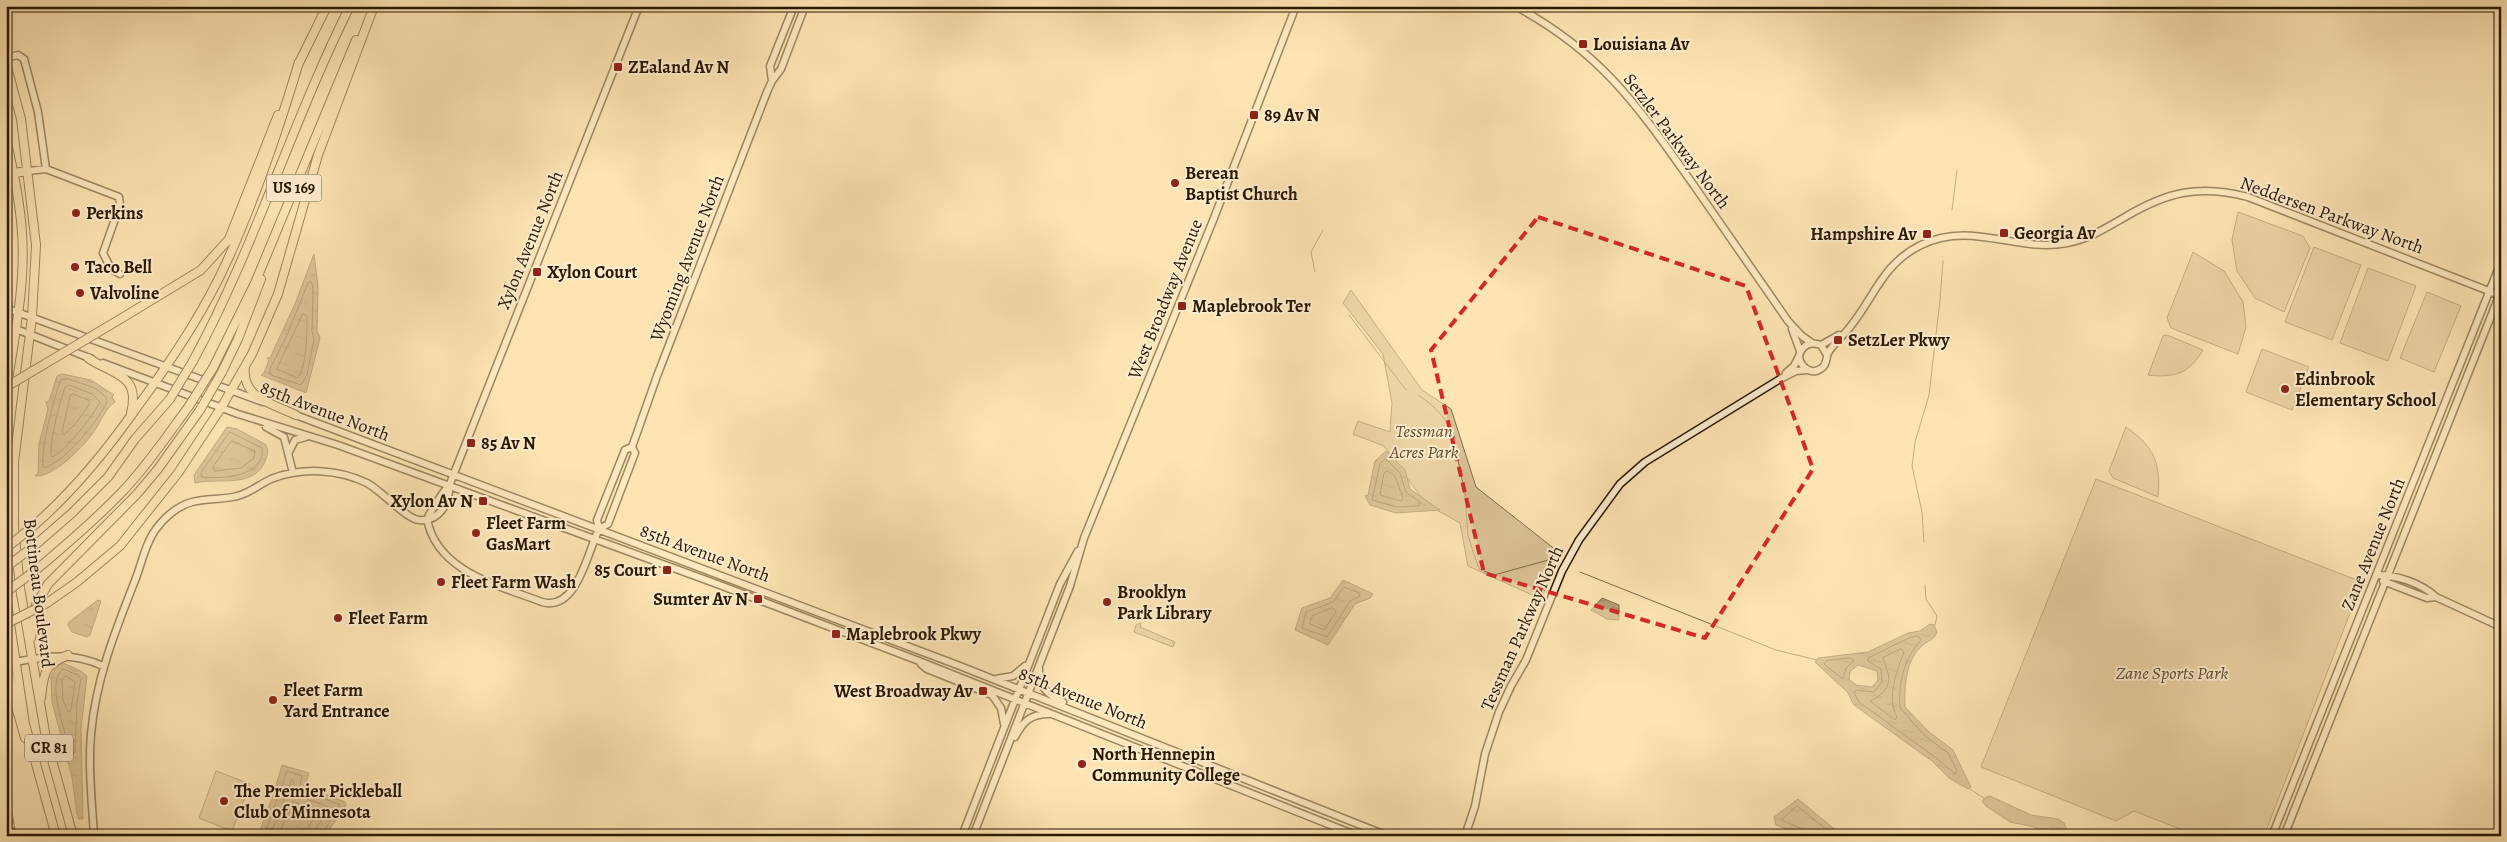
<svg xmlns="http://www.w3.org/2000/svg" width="2507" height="842" font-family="Alegreya,serif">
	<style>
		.grass { fill: url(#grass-dots); stroke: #826c4a }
		.park { fill: #dac195; stroke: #826c4a }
		.water { fill: url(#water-ripples); stroke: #7e6947; fill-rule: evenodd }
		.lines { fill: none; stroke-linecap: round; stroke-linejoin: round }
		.shore { stroke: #705c3b; stroke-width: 1 }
		.stream { stroke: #7e6947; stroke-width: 1 }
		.secondary-casing { stroke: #291800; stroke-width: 9 }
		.highway-casing { stroke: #291800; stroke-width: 10 }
		.secondary { stroke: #feedce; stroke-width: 6 }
		.highway { stroke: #fee4b3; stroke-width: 8 }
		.rail-casing { stroke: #291800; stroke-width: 3 }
		.rail { stroke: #feedce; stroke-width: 1; stroke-dasharray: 4; stroke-linecap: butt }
		.highway-bridge-casing { stroke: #291800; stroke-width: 10; stroke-linecap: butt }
		.highway-bridge { stroke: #fee4b3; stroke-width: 8 }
		.marked { fill: none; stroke: #d62828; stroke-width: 4; stroke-dasharray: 10 6; stroke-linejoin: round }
		.poi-dot { fill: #8f2418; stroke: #feedce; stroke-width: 2 }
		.labels { text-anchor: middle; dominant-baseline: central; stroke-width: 4; stroke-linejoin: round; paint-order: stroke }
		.shield { fill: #feedce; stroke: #69583e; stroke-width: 1 }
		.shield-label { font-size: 16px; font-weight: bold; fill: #291800 }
		.poi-label { font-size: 18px; font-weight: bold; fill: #291800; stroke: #feedce; text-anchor: start }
		.street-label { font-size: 18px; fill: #291800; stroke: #feedce }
		.park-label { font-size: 18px; font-style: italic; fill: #5e4b2d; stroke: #feedce }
	</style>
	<defs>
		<pattern id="grass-dots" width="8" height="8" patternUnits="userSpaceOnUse" patternTransform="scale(1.25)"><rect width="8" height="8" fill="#dac195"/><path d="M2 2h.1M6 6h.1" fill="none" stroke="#bba57f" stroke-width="1.8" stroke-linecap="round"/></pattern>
		<pattern id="water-ripples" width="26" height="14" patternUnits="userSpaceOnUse" patternTransform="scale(1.25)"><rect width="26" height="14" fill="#b69f76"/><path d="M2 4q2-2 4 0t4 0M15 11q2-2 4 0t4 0" fill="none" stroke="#94815e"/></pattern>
	</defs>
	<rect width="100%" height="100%" fill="#fee4b3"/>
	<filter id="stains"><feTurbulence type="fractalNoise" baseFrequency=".004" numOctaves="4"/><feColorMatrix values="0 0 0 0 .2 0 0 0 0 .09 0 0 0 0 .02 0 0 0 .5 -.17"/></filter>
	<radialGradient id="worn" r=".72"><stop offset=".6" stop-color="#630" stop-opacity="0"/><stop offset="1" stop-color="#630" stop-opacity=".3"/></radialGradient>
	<path class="grass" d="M1141,623l-1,4 35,15 -2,5 -39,-15 2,-7z"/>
	<path class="park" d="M2238,212l65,24 7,12 -26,64 -29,-14 -18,-27 -5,-31z
		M2314,247l47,18 -29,75 -47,-18z
		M2193,252l31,19 19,31 3,25 -8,27 -67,-26 -4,-10z
		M2368,268l48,18 -28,75 -48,-18z
		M1351,290l71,100 29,19 25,78 85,67 -20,45 -73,-33 -8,-43 -34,-19 -42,-58 -31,-12 5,-13 32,11 2,-29 -9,-49 -40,-51z
		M2427,292l34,14 -27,66 -34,-14z
		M2167,335l36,15c-14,24 -29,28 -55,25l15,-39z
		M2262,349l47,18 -17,43 -46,-18z
		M2126,427c28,20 35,35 32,70l-45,-19 -4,-7z
		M2096,479l266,103 -98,254h-66l-64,-25 -18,10 -135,-54z
		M216,771l34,13 -18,47 -33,-13z"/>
	<path class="water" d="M314,254l4,33 -1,44 3,7 -14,55 -45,-18 3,-2 5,-13 -2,-2h3l25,-54z
		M62,374l29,6 23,15 -2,2 3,5c-10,6 -15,22 -22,31 -10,14 -40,45 -58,43l3,-3 1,-29 9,-35 -2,-7 3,-1 8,-25z
		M227,427l10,2 28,15c4,5 3,9 1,15 -11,31 -48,18 -71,24l-1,-7 2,-4z
		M1386,451l19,19 5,19 30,21 -44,3 -26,-8 -5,-9 3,-1 7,-34z
		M1343,580l30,14 -3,4 -15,6 -27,41 -33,-15 7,-22 28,-10z
		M1602,598l17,7v15l-12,-1 -16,-9z
		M98,600l3,1 -11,34 -3,2 -15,-5 -4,-7 1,-3z
		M1930,624l4,1 3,7c-3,8 -8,8 -14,13 -17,13 -19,43 -18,62l24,25 24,18 18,37 -3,2 -19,-11 -17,-17 -78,-56 -6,-12 -33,-31 3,-4 50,-6 40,-19 12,-2zM1858,665l19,6 1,9 -6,7 -16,-2 -7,-6 1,-8z
		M63,663l18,8 6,5 -6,53 2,90h-4l-2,-5 -5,-37 -20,-75 -1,-26 6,-9z
		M282,765l27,8 -4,13 40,16 1,3 -21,31h-67l16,-43z
		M1990,796l41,19 27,4 6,4 3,7 -2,6h-19l-12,-9 -24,-5 -24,-16 -4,-5 4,-4z
		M1798,799l45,37h-37l-30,-11 -2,-8z"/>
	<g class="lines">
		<path class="shore" d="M311,282l2,5 -1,44 2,9 -7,35 -6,10 -27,-9 -4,-2v-5l17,-34 21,-52z
			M303,314l4,2c0,13 0,54 -10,62l-20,-9z
			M69,379l26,9 11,9 1,5c-10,20 -41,59 -63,66 -6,-10 11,-76 17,-88z
			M69,385l23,9 8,8c-7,14 -34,49 -48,55 -5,-8 9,-59 13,-70z
			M73,394l15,6 2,3 -13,19 -13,13 -2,-3 8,-36z
			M230,432l32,16c4,29 -40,31 -60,29l-1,-4z
			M232,441l23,10 -1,7 -13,10 -27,3 -1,-4z
			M1386,459l14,14 6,19 14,10 -1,4 -22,1 -25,-7 8,-36z
			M1388,471l7,5 8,22 -2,3 -21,-6 4,-22z
			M1344,587l15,6 1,3 -10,5 -23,36 -25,-9 4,-16 27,-10z
			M1333,608l3,4 -12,18 -14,-6 2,-8z
			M1918,636l3,4c-17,18 -23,44 -21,68l25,28 23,17 9,18 -2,3 -20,-17 -76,-55 -5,-9 2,-3 18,2 8,-10 -1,-13 -13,-8v-3l41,-20z
			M1901,649l3,3c-7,19 -18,46 -7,65l-2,3 -25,-19c3,-2 7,-3 10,-6 15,-13 7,-23 3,-37z
			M1850,658l4,3 -8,7 -3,11 -19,-15 2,-3z
			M63,669l15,6 3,4 -4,23 -2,50 -2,2 -2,-2c-5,-18 -26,-71 -8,-83z
			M66,676l9,6 -4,28 -3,2 -5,-12 -1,-20z
			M264,836l23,-65 15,5 -2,10 3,4 37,15 -19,31
			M270,836l22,-57 2,2c-1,20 22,19 36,27l-14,20 -1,8
			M278,836l15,-35 25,11 -9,14 -2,10
			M1805,836l-2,-7 -22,-9 16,-14 38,30"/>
		<path class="stream" d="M1952,210l5,-40
			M1315,272l-4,-20 12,-22
			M1349,315l57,75
			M1418,395c18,12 29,23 37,43
			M1456,451l9,44 3,41 11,33 15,6 58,-16 4,2
			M1924,542l-2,-30 -10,-46 3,-24 14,-47 11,-95 3,-39
			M1580,572l196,78 41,10
			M1925,585l1,14 11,17 -2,9
			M1970,789l15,10"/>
		<g class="secondary-casing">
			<path id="secondary" d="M1515,6c88,47 124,102 180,181 31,45 62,90 93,134l14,15 10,7
				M6,58l12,-3 6,4 14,53 8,57
				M772,81l-2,-15 24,-60
				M28,171l18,-2 73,28 1,8 -17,48 8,16 9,5
				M6,308l257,94
				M6,325l86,34
				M1792,329l8,22
				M1821,345l18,-10
				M1827,355l-6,-10c-11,-4 -19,0 -22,11 1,11 13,21 24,11 4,-4 3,-9 5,-14 4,-7 11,-14 17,-20 28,-31 35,-68 76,-88 51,-25 95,8 146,-2 22,-4 39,-15 58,-26 42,-25 74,-33 123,-20l251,98
				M103,363l135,51 100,31 379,139 202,77 439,175
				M1786,373l8,-7 5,-10
				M293,414l667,252 428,170
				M266,427l18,10 9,36
				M289,452l6,-12 11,-3
				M427,519c10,53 71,66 115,83 35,10 45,-49 57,-73l-2,-9 28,-70 7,-3
				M427,519c4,-8 16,-28 22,-33
				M599,529l9,-5 27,-71 -3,-6 25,-71 110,-284 5,-11 9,-12 24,-63
				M2377,575c20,0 44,8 59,22l65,30
				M2383,581l44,17 9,-1
				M15,662c32,-6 58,-10 88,4
				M921,664l6,5 65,26 9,13 3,16
				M1039,669c-1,18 10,27 24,33
				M996,679l17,-3 12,-10
				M1015,737c8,-16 16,-23 34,-23
				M94,836c-2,-34 -6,-69 -3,-102 5,-56 25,-105 45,-156 6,-16 10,-36 20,-49 9,-12 22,-23 36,-27 15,-4 31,-2 45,-6 13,-3 23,-12 34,-17 31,-12 67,-10 96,4 15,8 39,36 52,37 20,2 31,-17 30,-34l190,-480
				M962,836l98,-252 18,-33
				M973,836l97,-250 14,-48 130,-320 82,-212
				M1465,836l10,-30 10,-52 14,-42 12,-26 15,-26 36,-89 17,-31 41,-56 25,-22 135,-83 16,-8 11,-1
				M2272,836l229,-574
				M2284,836l217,-545"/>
		</g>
		<g class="highway-casing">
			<path id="highway" d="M6,63l15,56 15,126 -4,72 -18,145v65l6,61 26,150 27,98
				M298,65l29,-59
				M6,138c7,32 14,63 16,95 4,54 -9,109 -16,161
				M6,174l22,-3
				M122,318l79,-48 28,-31 49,-124
				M88,358c25,17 53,16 43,55
				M193,361c62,-114 99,-239 157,-355
				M245,367c-4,31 28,37 51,48
				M213,368l42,-85 101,-243
				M222,372l16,-33 23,-60
				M30,529c41,-35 74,-75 105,-119 35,-47 69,-97 93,-151 29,-64 51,-130 71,-197
				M33,547l39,-34 36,-36 27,-38 35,-40
				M36,570c30,-25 59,-50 86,-78 25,-26 45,-56 67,-86
				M6,597l19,127 31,112
				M47,603l30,-21 43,-36 58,-73 43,-65 31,-54 26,-60 40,-139 56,-149
				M31,638l5,-33 12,-21 89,-90 21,-25 42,-59
				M6,657l7,39 12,42
				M41,698c3,-24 2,-33 27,-43"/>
		</g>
		<use href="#secondary" class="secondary"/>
		<use href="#highway" class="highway"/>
		<g class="rail-casing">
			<path id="rail" d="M6,784l9,52"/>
		</g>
		<use href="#rail" class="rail"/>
		<g class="highway-bridge-casing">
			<path id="highway-bridge" d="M6,387l116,-69
				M170,399l23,-38
				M189,406l24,-38
				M200,410l22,-38
				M6,548l24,-19
				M6,567l27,-20
				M6,592l30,-22
				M6,624l41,-21"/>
		</g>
		<use href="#highway-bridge" class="highway-bridge"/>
	</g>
	<path d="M0 0H2507V842H0ZM1538,217l208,69 67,183 -108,169 -221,-65 -53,-223z" fill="#fee4b3" fill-opacity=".55" fill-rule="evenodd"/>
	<path class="marked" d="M1538,217l208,69 67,183 -108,169 -221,-65 -53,-223z"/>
	<g class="poi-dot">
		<rect x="1578" y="39" width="10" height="10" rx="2.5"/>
		<rect x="613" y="62" width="10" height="10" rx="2.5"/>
		<rect x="1249" y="110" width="10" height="10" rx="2.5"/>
		<circle cx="1175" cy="183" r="5"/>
		<circle cx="76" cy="213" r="5"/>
		<rect x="1999" y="228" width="10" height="10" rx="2.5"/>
		<rect x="1922" y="229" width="10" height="10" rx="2.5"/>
		<circle cx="75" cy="267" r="5"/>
		<rect x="532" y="267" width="10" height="10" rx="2.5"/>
		<circle cx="80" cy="293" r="5"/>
		<rect x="1177" y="301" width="10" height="10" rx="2.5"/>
		<rect x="1833" y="335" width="10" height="10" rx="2.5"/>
		<circle cx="2285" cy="389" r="5"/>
		<rect x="466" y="438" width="10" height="10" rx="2.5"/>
		<rect x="478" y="496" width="10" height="10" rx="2.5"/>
		<circle cx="476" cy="533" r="5"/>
		<rect x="662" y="565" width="10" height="10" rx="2.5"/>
		<circle cx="441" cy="582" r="5"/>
		<rect x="753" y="594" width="10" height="10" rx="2.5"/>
		<circle cx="1107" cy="602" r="5"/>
		<circle cx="338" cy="618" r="5"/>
		<rect x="831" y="629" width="10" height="10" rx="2.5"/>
		<rect x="978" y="686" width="10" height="10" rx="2.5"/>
		<circle cx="273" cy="700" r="5"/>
		<circle cx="1082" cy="764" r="5"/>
		<circle cx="224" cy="801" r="5"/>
	</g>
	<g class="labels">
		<g class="shield">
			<rect x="266.5" y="174.5" width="55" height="27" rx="4"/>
			<rect x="25" y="734.5" width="48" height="27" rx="4"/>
		</g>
		<g class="shield-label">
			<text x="294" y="188">US 169</text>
			<text x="49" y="748">CR 81</text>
		</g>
		<g class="poi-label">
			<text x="1593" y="44">Louisiana Av</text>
			<text x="628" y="67">ZEaland Av N</text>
			<text x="1264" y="115">89 Av N</text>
			<text x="1185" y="173">Berean<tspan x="1185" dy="21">Baptist Church</tspan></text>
			<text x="86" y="213">Perkins</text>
			<text x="2014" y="233">Georgia Av</text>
			<text x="1917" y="234" text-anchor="end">Hampshire Av</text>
			<text x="85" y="267">Taco Bell</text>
			<text x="547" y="272">Xylon Court</text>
			<text x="90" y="293">Valvoline</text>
			<text x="1192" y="306">Maplebrook Ter</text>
			<text x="1848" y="340">SetzLer Pkwy</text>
			<text x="2295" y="379">Edinbrook<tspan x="2295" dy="21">Elementary School</tspan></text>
			<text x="481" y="443">85 Av N</text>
			<text x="473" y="501" text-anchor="end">Xylon Av N</text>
			<text x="486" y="523">Fleet Farm<tspan x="486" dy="21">GasMart</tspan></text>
			<text x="657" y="570" text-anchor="end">85 Court</text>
			<text x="451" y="582">Fleet Farm Wash</text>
			<text x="1117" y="592">Brooklyn<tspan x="1117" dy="21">Park Library</tspan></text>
			<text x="748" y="599" text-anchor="end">Sumter Av N</text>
			<text x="348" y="618">Fleet Farm</text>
			<text x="846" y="634">Maplebrook Pkwy</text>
			<text x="283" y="690">Fleet Farm<tspan x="283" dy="21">Yard Entrance</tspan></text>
			<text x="973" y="691" text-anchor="end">West Broadway Av</text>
			<text x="1092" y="754">North Hennepin<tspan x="1092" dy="21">Community College</tspan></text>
			<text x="234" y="791">The Premier Pickleball<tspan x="234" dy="21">Club of Minnesota</tspan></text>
		</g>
		<g class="street-label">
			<text transform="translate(1677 141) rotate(53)">Setzler Parkway North</text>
			<text transform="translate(2332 215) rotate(20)">Neddersen Parkway North</text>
			<text transform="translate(530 240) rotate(-68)">Xylon Avenue North</text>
			<text transform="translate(687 258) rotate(-69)">Wyoming Avenue North</text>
			<text transform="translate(1165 299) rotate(-68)">West Broadway Avenue</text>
			<text transform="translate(325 411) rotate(21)">85th Avenue North</text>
			<text transform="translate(2373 544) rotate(-68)">Zane Avenue North</text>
			<text transform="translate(705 553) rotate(20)">85th Avenue North</text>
			<text transform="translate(39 593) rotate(83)">Bottineau Boulevard</text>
			<text transform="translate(1522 628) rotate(-66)">Tessman Parkway North</text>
			<text transform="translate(1083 698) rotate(22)">85th Avenue North</text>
		</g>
		<g class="park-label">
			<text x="1424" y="431">Tessman<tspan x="1424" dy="21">Acres Park</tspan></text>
			<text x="2172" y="673">Zane Sports Park</text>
		</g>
	</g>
	<rect width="2507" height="842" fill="none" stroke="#fee4b3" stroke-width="25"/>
	<rect x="8" y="8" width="2492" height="827" fill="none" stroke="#291800" stroke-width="2.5"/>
	<rect x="12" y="12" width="2482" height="817" fill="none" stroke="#291800"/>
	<rect width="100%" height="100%" filter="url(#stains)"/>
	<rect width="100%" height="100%" fill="url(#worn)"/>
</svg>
